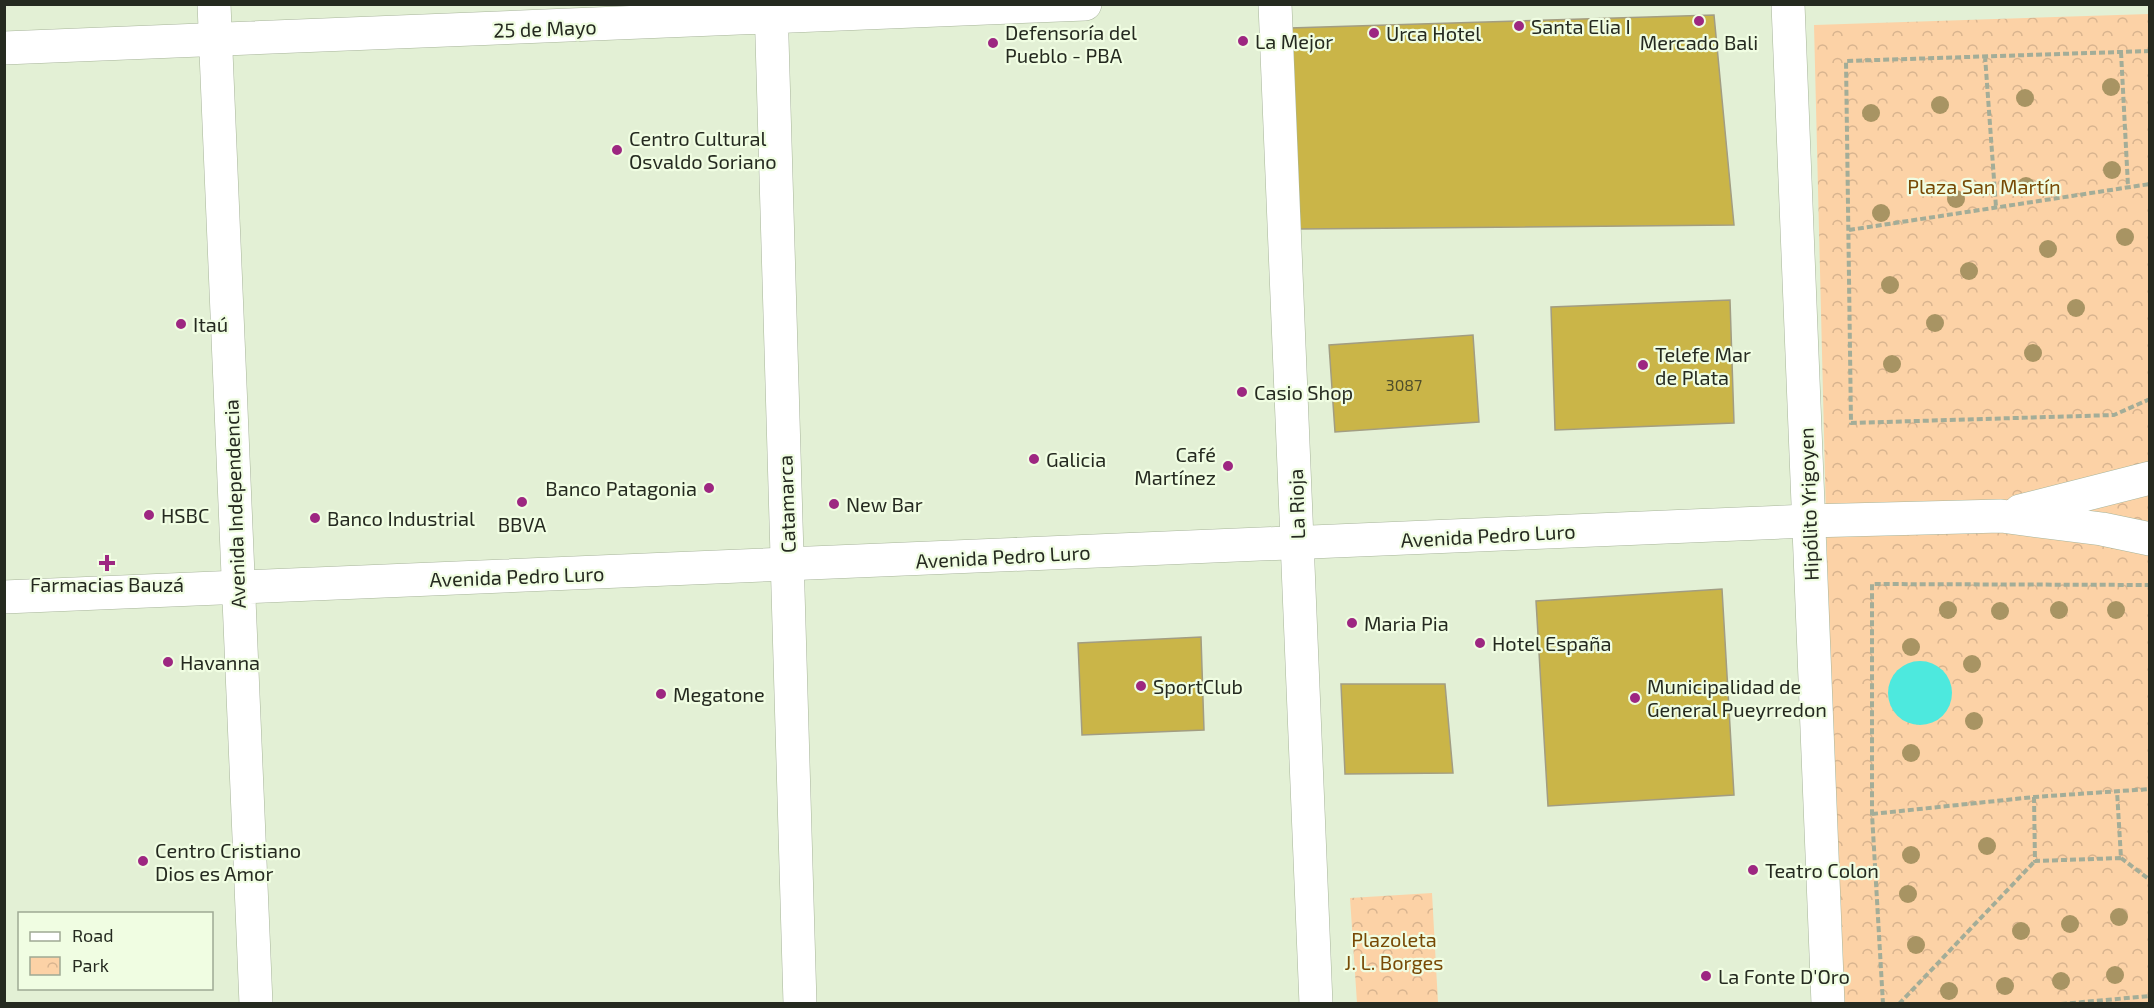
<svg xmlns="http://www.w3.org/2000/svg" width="2154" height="1008" font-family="'Exo 2',sans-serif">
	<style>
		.park { fill: url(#park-crowns) }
		.water { fill: #4de9de }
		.building { fill: #cab548; stroke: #a29d82; stroke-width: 1.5 }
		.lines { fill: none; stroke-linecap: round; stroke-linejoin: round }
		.street-casing { stroke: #a7b49a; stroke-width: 34 }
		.primary-casing { stroke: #a7b49a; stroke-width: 34 }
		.path { stroke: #a3ad98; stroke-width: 4; stroke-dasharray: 6 3; stroke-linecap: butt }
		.street { stroke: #fff; stroke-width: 33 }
		.primary { stroke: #fff; stroke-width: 33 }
		.tree { fill: #a89463 }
		.poi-dot { fill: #9d2781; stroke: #f0fde2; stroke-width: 2 }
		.labels { text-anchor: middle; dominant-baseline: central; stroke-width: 4.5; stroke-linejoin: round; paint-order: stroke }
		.number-label { font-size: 16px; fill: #4e4d2a }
		.poi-label { font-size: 20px; fill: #252a20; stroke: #f0fde2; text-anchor: start }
		.street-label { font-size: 20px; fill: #252a20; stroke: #f0fde2 }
		.park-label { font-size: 20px; fill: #774905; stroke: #f0fde2 }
	</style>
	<defs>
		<pattern id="park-crowns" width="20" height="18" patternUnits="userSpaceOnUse" patternTransform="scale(1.5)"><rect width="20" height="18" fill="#fcd2a6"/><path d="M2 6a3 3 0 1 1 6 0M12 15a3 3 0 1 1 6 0" fill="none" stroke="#d8b48f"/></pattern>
	</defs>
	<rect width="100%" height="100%" fill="#e3f0d5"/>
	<path class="park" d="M2149,14v989h-307l-8,-158 -20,-820z
		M1432,893l6,110h-81l-7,-105z"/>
	<path class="water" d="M1888 693a32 32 0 1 1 64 0a32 32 0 1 1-64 0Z"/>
	<path class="building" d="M1714,15l20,210 -435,4 -9,-201z
		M1730,300l4,123 -179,7 -4,-123z
		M1473,335l6,87 -144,10 -6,-87z
		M1722,589l12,206 -186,11 -12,-205z
		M1201,637l3,93 -122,5 -4,-92z
		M1341,684h104l8,89 -108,1z"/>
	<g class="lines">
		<g class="street-casing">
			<path id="street" d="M771,4l29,1000
				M1275,4l41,1000
				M1788,4l40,1000
				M4,48l1081,-44"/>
		</g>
		<g class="primary-casing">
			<path id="primary" d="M214,4l42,1000
				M2020,511l130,-33
				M4,597l1804,-76 193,-5 101,13 48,10"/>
		</g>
		<path class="path" d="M2150,51l-304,10 5,362 263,-8 36,-16
			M2121,52l7,134
			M1985,56l11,151
			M1849,230l301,-46
			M2034,797l1,64 86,-3 -4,-67
			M1872,814l162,-17 116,-8
			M2121,858l29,22
			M1883,1004l-11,-190v-230l278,1
			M1899,1004l136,-143
			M2061,1004l89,-8"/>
		<use href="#street" class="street"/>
		<use href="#primary" class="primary"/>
	</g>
	<g class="tree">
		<circle cx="2111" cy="87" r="9"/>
		<circle cx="2025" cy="98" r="9"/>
		<circle cx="1940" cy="105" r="9"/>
		<circle cx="1871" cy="113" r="9"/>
		<circle cx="2112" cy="170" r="9"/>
		<circle cx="2026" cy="186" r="9"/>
		<circle cx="1956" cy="199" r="9"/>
		<circle cx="1881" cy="213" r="9"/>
		<circle cx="2125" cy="237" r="9"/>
		<circle cx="2048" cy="249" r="9"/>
		<circle cx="1969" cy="271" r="9"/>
		<circle cx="1890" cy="285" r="9"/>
		<circle cx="2076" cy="308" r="9"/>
		<circle cx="1935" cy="323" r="9"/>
		<circle cx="2033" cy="353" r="9"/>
		<circle cx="1892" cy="364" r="9"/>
		<circle cx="1948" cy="610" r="9"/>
		<circle cx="2059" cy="610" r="9"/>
		<circle cx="2116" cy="610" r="9"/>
		<circle cx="2000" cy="611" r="9"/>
		<circle cx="1911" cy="647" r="9"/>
		<circle cx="1972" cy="664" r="9"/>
		<circle cx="1974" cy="721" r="9"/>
		<circle cx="1911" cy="753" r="9"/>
		<circle cx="1987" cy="846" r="9"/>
		<circle cx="1911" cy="855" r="9"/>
		<circle cx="1908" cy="894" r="9"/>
		<circle cx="2119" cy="917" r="9"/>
		<circle cx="2070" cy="924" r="9"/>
		<circle cx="2021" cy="931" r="9"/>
		<circle cx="1916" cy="945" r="9"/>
		<circle cx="2115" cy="975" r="9"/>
		<circle cx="2061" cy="981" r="9"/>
		<circle cx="2005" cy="986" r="9"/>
		<circle cx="1949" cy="991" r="9"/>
	</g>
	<g class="poi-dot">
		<circle cx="1699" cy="21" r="6"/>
		<circle cx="1519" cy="26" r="6"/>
		<circle cx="1374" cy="33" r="6"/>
		<circle cx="1243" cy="41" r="6"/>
		<circle cx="993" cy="43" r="6"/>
		<circle cx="617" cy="150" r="6"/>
		<circle cx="181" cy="324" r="6"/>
		<circle cx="1643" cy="365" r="6"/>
		<circle cx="1242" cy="392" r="6"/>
		<circle cx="1034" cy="459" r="6"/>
		<circle cx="1228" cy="466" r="6"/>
		<circle cx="709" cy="488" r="6"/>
		<circle cx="522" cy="502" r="6"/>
		<circle cx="834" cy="504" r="6"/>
		<circle cx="149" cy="515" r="6"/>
		<circle cx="315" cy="518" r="6"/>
		<path d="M104 554h6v6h6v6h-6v6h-6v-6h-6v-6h6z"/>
		<circle cx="1352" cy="623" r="6"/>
		<circle cx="1480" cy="643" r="6"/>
		<circle cx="168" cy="662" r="6"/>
		<circle cx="1141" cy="686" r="6"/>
		<circle cx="661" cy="694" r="6"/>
		<circle cx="1635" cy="698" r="6"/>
		<circle cx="143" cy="861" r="6"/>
		<circle cx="1753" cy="870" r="6"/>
		<circle cx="1706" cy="976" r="6"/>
	</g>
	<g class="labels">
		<g class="number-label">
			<text x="1404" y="384">3087</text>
		</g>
		<g class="poi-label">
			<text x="1531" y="26">Santa Elia I</text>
			<text x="1005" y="32">Defensoría del<tspan x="1005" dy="23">Pueblo - PBA</tspan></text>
			<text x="1386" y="33">Urca Hotel</text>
			<text x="1255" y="41">La Mejor</text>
			<text x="1699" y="42" text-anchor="middle">Mercado Bali</text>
			<text x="629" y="138">Centro Cultural<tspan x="629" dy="23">Osvaldo Soriano</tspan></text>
			<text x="193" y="324">Itaú</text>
			<text x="1655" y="354">Telefe Mar<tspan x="1655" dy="23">de Plata</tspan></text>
			<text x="1254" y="392">Casio Shop</text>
			<text x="1216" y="454" text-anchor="end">Café<tspan x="1216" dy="23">Martínez</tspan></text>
			<text x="1046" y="459">Galicia</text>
			<text x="697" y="488" text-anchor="end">Banco Patagonia</text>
			<text x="846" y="504">New Bar</text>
			<text x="161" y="515">HSBC</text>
			<text x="327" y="518">Banco Industrial</text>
			<text x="522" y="524" text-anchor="middle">BBVA</text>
			<text x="107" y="584" text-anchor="middle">Farmacias Bauzá</text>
			<text x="1364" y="623">Maria Pia</text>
			<text x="1492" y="643">Hotel España</text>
			<text x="180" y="662">Havanna</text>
			<text x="1153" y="686">SportClub</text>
			<text x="1647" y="686">Municipalidad de<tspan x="1647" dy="23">General Pueyrredon</tspan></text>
			<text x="673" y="694">Megatone</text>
			<text x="155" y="850">Centro Cristiano<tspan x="155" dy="23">Dios es Amor</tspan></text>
			<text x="1765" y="870">Teatro Colon</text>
			<text x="1718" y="976">La Fonte D'Oro</text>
		</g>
		<g class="street-label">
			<text transform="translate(545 28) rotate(-2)">25 de Mayo</text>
			<text transform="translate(234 504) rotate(-92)">Avenida Independencia</text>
			<text transform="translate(786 504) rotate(-92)">Catamarca</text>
			<text transform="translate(1296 504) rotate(-92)">La Rioja</text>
			<text transform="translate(1808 504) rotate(-92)">Hipólito Yrigoyen</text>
			<text transform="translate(1488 535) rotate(-3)">Avenida Pedro Luro</text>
			<text transform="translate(1003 556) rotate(-3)">Avenida Pedro Luro</text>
			<text transform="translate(517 576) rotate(-2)">Avenida Pedro Luro</text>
		</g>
		<g class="park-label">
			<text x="1984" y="186">Plaza San Martín</text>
			<text x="1394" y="939">Plazoleta<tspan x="1394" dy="23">J. L. Borges</tspan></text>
		</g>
	</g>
	<rect width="2154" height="1008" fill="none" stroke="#252a20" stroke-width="12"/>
	<rect x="18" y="912" width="195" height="78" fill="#f0fde2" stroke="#9fa994" stroke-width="1.5"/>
	<rect x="30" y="932" width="30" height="9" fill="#ffffff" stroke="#9fa994" stroke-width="1.5"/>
	<text x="72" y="942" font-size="18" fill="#252a20">Road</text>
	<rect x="30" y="957" width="30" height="18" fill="url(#park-crowns)" stroke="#9fa994" stroke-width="1.5"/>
	<text x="72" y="972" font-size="18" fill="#252a20">Park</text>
</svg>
